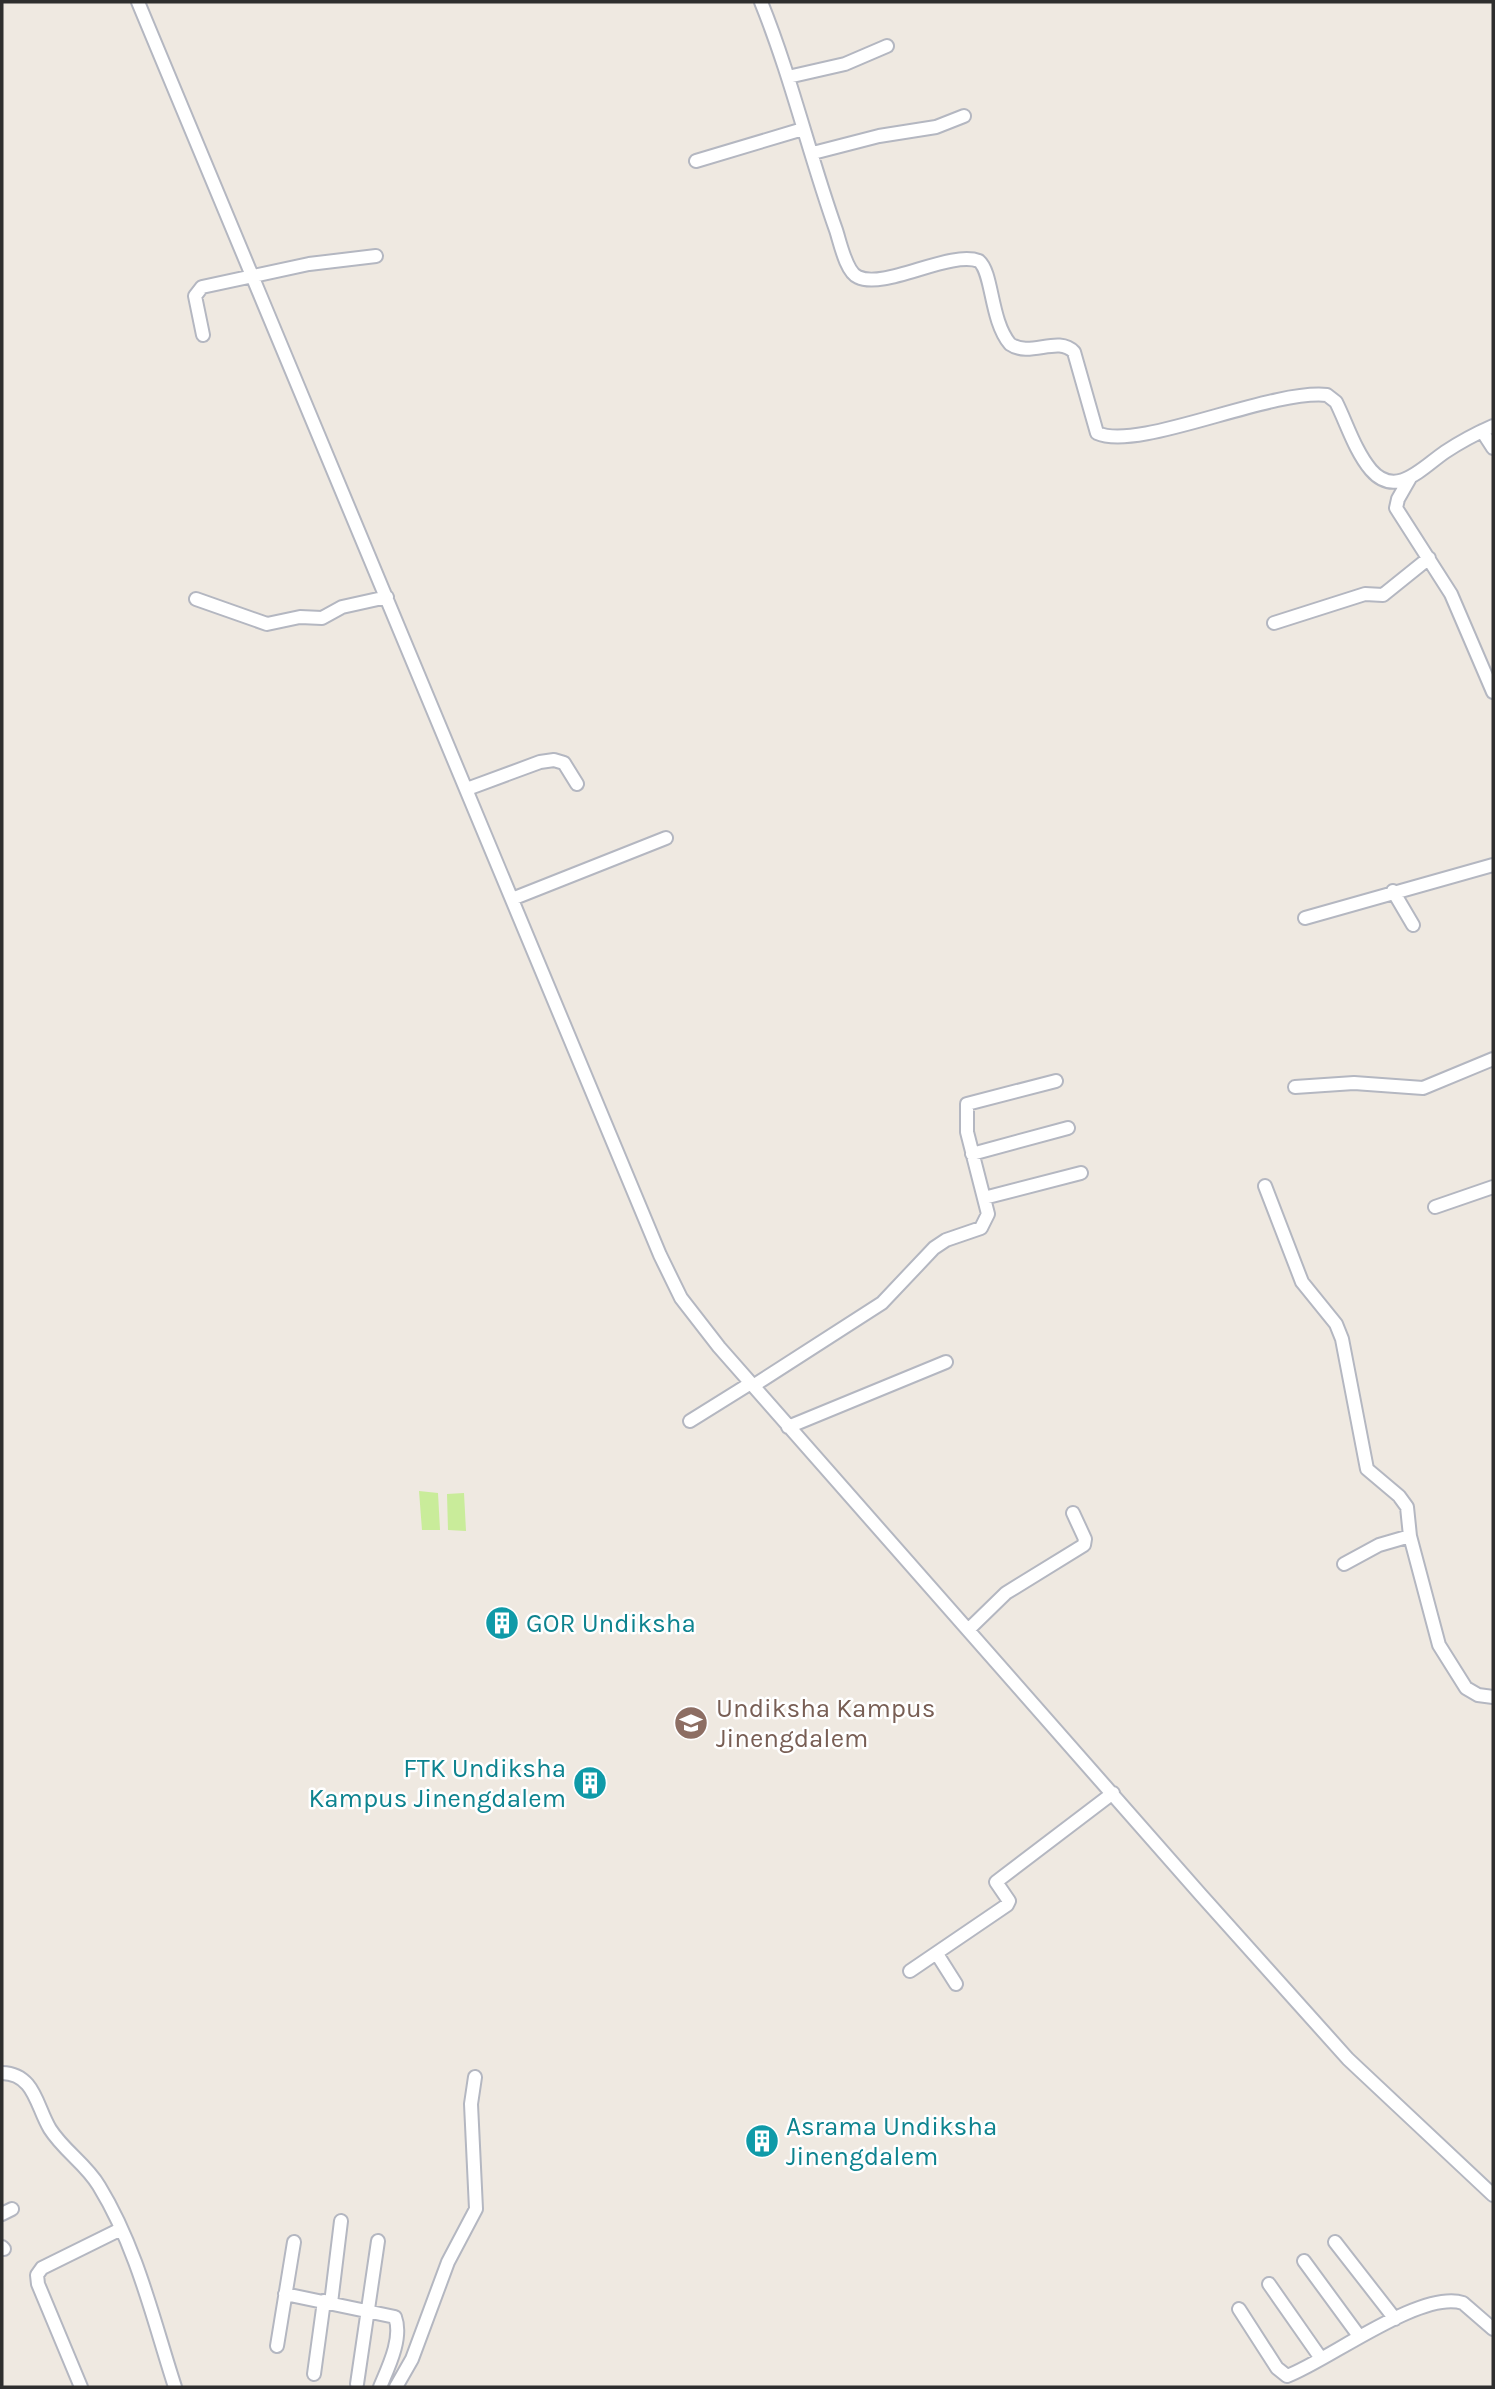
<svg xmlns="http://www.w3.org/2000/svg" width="1495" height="2389" font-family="Karla,sans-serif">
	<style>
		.pitch { fill: #c9ec9a }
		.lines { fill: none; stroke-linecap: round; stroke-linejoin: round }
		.minor-casing { stroke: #b4b7c1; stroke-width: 16 }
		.minor { stroke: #fff; stroke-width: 12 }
		.labels { text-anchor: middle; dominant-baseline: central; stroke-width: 5; stroke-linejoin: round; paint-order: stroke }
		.culture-label { font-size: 26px; fill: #0d838f; stroke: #fff; text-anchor: start }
		.education-label { font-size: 26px; fill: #785e54; stroke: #fff; text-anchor: start }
	</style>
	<rect width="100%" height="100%" fill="#efe9e1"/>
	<path class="pitch" d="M419,1491l19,2 2,37h-18z
		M464,1493l2,38 -18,-1 -1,-36z"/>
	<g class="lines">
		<g class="minor-casing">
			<path id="minor" d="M138,2l522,1253 21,43 38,49 482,548 147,164 145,136
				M761,2c30,74 48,152 75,228 4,12 10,42 22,47 26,13 92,-27 121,-16 14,12 11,59 31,83 20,14 48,-9 64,8l23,81c41,19 172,-44 230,-38l9,7c11,22 19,49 35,68 25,29 52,-3 74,-18 15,-10 32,-19 48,-26
				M788,77l57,-13 42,-18
				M813,153l66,-17 57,-9 28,-11
				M696,161l107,-32
				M203,335l-8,-39 7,-9 107,-23 67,-8
				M1482,431l11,17
				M1410,478l-12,21 -2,9 55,86 42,98
				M196,599l71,25 33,-7 22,1 20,-11 45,-10
				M1274,623l91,-29 18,1 46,-37
				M467,789l73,-27 14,-2 10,3 13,21
				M1393,891l20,34
				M512,899l154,-61
				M1305,918l188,-53
				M1295,1087l59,-4 69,5 70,-29
				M972,1154l96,-26
				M1265,1186l37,96 34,42 6,15 25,130 32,27 8,11 3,29 29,109 27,43 12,7 15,2
				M984,1198l97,-25
				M1435,1207l58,-20
				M753,1386l129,-83 52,-55 12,-8 35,-12 7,-14 -21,-82v-28l89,-23
				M690,1421l61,-38
				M788,1427l158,-65
				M1344,1564l35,-19 31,-9
				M968,1630l38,-37 78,-48 1,-6 -12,-26
				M937,1954l19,30
				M910,1971l97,-66 2,-4 -13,-19 117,-89
				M2,2073c33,1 34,33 48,56 14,22 36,35 49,57 38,62 54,133 76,201
				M2,2214l10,-5
				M1335,2242l60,77
				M2,2247l2,2
				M1304,2261l55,75
				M1269,2284l51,73
				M285,2294l110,23c8,21 -7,51 -15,70
				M331,2303l10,-82
				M1239,2309l38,59 10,8c39,-14 134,-87 176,-73l30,26
				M277,2346l17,-104
				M314,2374l10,-73
				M357,2384l21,-143
				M81,2387l-43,-103 -1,-9 5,-7 79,-39
				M396,2387l16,-28 36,-97 28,-53 -5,-105 4,-27"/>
		</g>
		<use href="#minor" class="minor"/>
	</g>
	<defs>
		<g id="building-disc" transform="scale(1.75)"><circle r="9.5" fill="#0f9aa8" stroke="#fff"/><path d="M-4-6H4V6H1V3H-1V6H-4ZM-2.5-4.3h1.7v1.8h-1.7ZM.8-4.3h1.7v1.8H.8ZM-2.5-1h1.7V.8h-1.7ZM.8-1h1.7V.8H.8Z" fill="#fff"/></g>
		<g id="university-disc" transform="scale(1.75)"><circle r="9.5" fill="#8d6e63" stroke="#fff"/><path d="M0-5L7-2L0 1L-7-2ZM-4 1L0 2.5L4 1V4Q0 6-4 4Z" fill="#fff"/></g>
	</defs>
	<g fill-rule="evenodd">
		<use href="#building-disc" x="502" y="1623"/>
		<use href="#university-disc" x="691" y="1723"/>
		<use href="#building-disc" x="590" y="1783"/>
		<use href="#building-disc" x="762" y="2141"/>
	</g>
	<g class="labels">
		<g class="culture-label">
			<text x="526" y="1623">GOR Undiksha</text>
			<text x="566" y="1768" text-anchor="end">FTK Undiksha<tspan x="566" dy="30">Kampus Jinengdalem</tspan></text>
			<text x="786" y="2126">Asrama Undiksha<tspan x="786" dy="30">Jinengdalem</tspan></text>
		</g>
		<g class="education-label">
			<text x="716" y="1708">Undiksha Kampus<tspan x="716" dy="30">Jinengdalem</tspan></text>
		</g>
	</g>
	<rect width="1495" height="2389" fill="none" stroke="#2e2e2e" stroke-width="7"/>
</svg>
